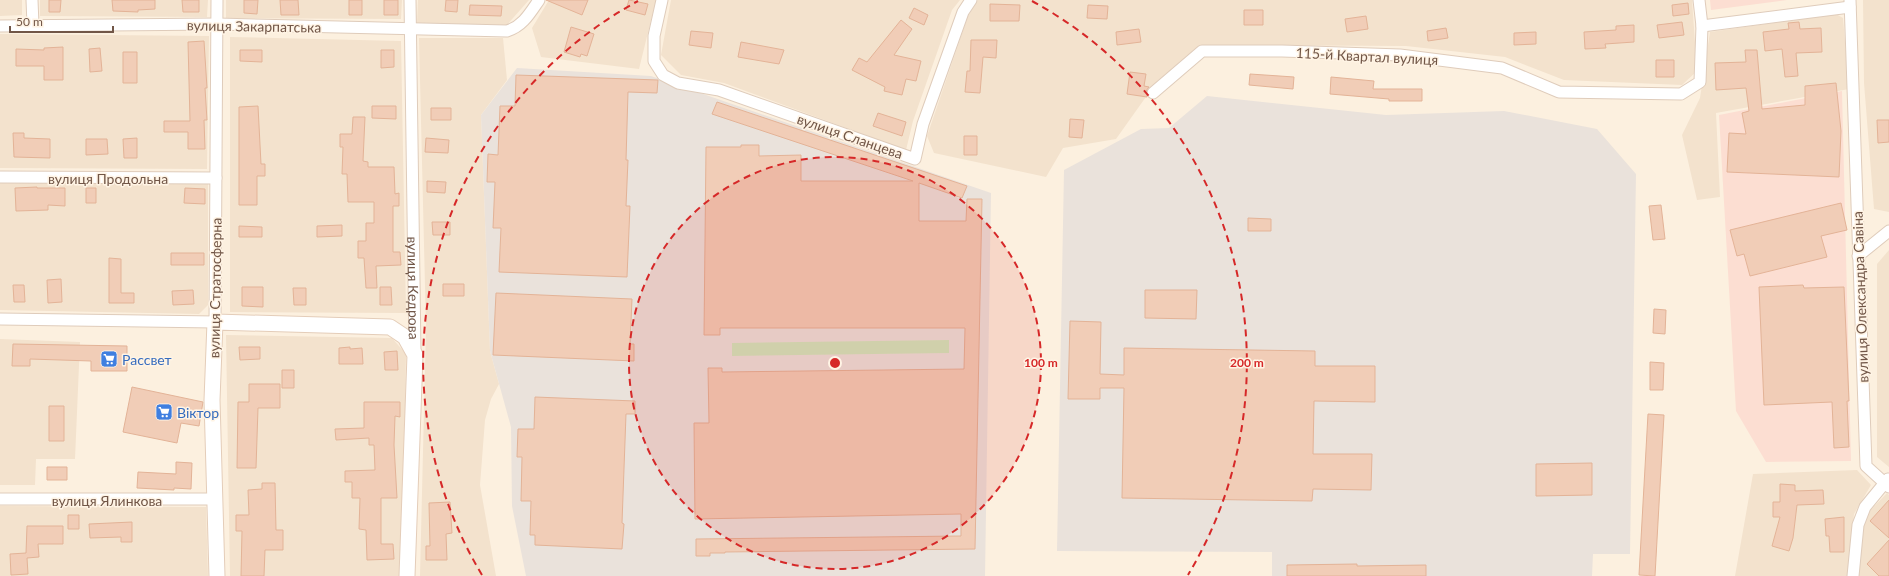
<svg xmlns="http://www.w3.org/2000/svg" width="1889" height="576" font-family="Lato,sans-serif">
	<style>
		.residential { fill: #f3e2cd }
		.commercial { fill: #fcded2 }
		.industrial { fill: #eae2db }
		.green { fill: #d0e8be }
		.building { fill: #f1cdb7; stroke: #e3b397 }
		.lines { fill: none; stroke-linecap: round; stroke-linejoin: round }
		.street-casing { stroke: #dfccbb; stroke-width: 13 }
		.secondary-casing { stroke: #e4cdb9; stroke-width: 17 }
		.street { stroke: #fff; stroke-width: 11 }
		.secondary { stroke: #fff; stroke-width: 15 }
		.ring { fill: none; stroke: #d62828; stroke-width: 2; stroke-dasharray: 7 5 }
		.labels { text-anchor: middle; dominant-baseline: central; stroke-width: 3; stroke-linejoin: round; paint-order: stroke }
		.street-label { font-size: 14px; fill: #715647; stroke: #fff4e5 }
		.shop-label { font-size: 14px; fill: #366cbe; stroke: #fff4e5; text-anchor: start }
		.centre { fill: #d62828; stroke: #fff4e5; stroke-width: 2 }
		.ring-label { font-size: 12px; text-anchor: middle; font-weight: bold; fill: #d62828; stroke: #fff4e5; stroke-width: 3; stroke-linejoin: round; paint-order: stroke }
	</style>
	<rect width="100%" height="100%" fill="#fcf0df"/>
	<path class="residential" d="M0,0h22v15l-22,1z
		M40,0h168l-1,17 -167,-1z
		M226,0h176l-1,19 -175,-1z
		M418,0h111l-22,25 -90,-2z
		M549,0h107l-17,69 -98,-12 -9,-29z
		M671,0h289l-8,10 -39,111 -7,29 -182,-67 -43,-8 -20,-20z
		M978,0h714l5,71 -15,14 -118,-5 -59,-23 -99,-11 -206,-1 -52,49 -32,45 -53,9 -17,29 -112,-24 -7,-17 41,-120z
		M1863,0h26v212l-15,-3 -10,-126z
		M1836,14l7,4 6,71 -133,24 4,84 -23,3 -15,-65 18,-37 10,-66z
		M0,34l209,2 -2,133 -207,-1z
		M230,37l171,4 5,272 -176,-1z
		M419,38h84l4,42 -26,35 9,236 9,33 -8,15 -6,21 -5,65 16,91h-76l6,-249z
		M0,181l208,2v122l-9,9 -199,-4z
		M1889,250v217l-12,-10v-193z
		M226,335l166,3 14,16 -4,222h-172z
		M0,339l80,3 -5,117h-39l-1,26h-35z
		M1857,470l14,15 -17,29 -6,62h-113l18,-102z
		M1887,493l2,2v81h-31l5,-58z
		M0,506l206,1 2,69h-208z"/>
	<path class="commercial" d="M1710,0h77l-76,10z
		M1842,91l9,370 -85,1 -30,-51 -17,-296z"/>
	<path class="industrial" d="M517,68l134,8 340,117 -6,383h-459l-14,-70 -1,-79 -21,-76 -9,-236z
		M1207,96l179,19 118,-4 93,18 39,45 -6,380h-37l-1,22h-320v-24l-215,-1 7,-381 77,-41 28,-1z"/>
	<path class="green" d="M949,340v13l-217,3v-13z"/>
	<path class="building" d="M49,0h12l-1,12h-11z
		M112,0h43v9l-17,1v2l-25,-1z
		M182,0h17v12h-16z
		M244,0h14l-1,14 -13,-1z
		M280,0h18l1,15h-18z
		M349,0h13v15h-13z
		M384,0h14v15h-14z
		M446,0h12l-1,12 -12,-1z
		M546,0h42l-6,15z
		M629,0l19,4 -3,11 -19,-5z
		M1688,3l1,11 -16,2 -1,-11z
		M990,4l30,1 -1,16h-29z
		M470,5l32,1 -1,10 -32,-1z
		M1088,5l20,1 -1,13 -20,-1z
		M914,8l14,7 -4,10 -15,-7z
		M1244,10h19v15h-19z
		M1366,16l2,13 -21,3 -2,-13z
		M901,20l11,9 -18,26 27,6 -5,20 -10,-2 -4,16 -18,-4 1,-4 -33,-17 7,-12 8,4z
		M1682,22l2,13 -25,3 -2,-13z
		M1799,22l1,7 21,-1 1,24 -26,1 2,23 -13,1 -3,-28 -17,2 -2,-19 26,-3 -1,-6z
		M1634,25v17l-29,2 1,4 -21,1 -1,-17 32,-2v-4z
		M571,27l23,7 -7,22 -6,-2 -1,3 -16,-5z
		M1446,28l2,10 -20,3 -1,-10z
		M1139,29l2,13 -24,3 -1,-13z
		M691,31l22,2 -2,15 -22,-3z
		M1536,32v12l-22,1v-12z
		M971,40h26l-1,18 -13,-1 -3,36 -15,-1 2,-21h3z
		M204,41l3,47h-2l2,32h-3l1,29h-17v-17h-24v-11h26l-2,-79z
		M741,42l43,8 -5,14 -41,-7z
		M63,47v33h-19v-14h-28v-17l28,1v-2z
		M100,48l2,23 -12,1 -1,-23z
		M240,50h22v12l-22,-1z
		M381,50h13v17l-13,1z
		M1745,50h12l5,59 43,-4v-19l31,-3 5,48 -2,46 -112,-5 2,-39 17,1 -4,-21 7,-2 -3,-23 -30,2 -1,-27 31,-1z
		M123,52h14v31h-14z
		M1656,60h18v17h-18z
		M1130,72l16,2 -2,12 5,1 -3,4 1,6 -20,-3z
		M1250,74l44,3 -1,12 -44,-4z
		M516,75l142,5 -1,13 -29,-1 -2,68h2l-2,46h4l-3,71 -128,-5 2,-44h-8l2,-46h-8l1,-28 10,1 2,-49h15z
		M1331,77l43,4 -1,8h49v12h-33v-2l-59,-5z
		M717,102l250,84 -5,12 -43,-15v38h47l1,-22h15l-7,350 -250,3v1h-15v3h-14v-17l265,-3v-22l-266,5 -1,-96h15l-1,-55h14v4l242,-3 1,-41h-245v7h-16l2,-188h35v-2h18v11l42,-1v26h112l-201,-67z
		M258,106l3,58h4v12h-8v29h-18v-98z
		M372,106h24v13l-24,-1z
		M431,108h20v12h-20z
		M878,113l28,9 -4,14 -29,-10z
		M353,117h12l-2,44 5,1v5h26l1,27 4,-1v13h-6v46h7l1,13 -25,1 1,22h-11l-2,-30h-6v-17h8v-18h8v-21h-26l-1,-28h-5l1,-27h-3v-13h12z
		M1070,119l14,1 -2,18 -13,-1z
		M1877,120h12v22l-11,1z
		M13,133h11v5l26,1v19l-36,-1z
		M964,136h13v19h-13z
		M137,138v20h-13l-1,-19z
		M426,138l23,2 -1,13 -23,-1z
		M86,139h21l1,15 -22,1z
		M427,181l19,1 -1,11 -18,-1z
		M37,187v1h28v18l-17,-1v5l-32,1 -1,-23z
		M86,188h10v15h-10z
		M185,188l20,1v15l-21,-1z
		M1841,203l6,27 -26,6 6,21 -77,19 -6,-22 -7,2 -7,-26z
		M1661,205l4,34 -12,1 -4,-34z
		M1248,218l23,1v12h-23z
		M432,222h18v13h-17z
		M342,225v11l-25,1v-11z
		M239,226l23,1v10h-23z
		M171,253h33v12h-33z
		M109,258l12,1v34h13v10h-25z
		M61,279l1,23 -14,1 -1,-23z
		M443,284h21v12h-21z
		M13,285h11l1,17h-11z
		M1803,285l1,3 40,-1 5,114h-2l2,46 -15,1 -2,-46 -68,3 -5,-118z
		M242,287h21v20l-21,-1z
		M380,287h11l1,18h-12z
		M293,288h13v17h-12z
		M193,290l1,14 -21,1 -1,-14z
		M1145,290h52l-1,29 -51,-1z
		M496,293l136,6 -2,45h4v17l-141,-6z
		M1654,309l12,1 -1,24 -12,-1z
		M1070,321l31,1 -1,52 24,1v-27l191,3v15h60v36l-61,-1 -1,53h59l-1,36 -58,-1 -1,12 -190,-3 2,-110h-24v11h-32z
		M13,344l114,2v25h-36v-10l-61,-2v7h-18z
		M239,347h21v12l-20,1z
		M350,347v2l12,-1 1,16h-24v-16z
		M397,351l1,19h-13l-1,-18z
		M1650,362l14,1 -1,27h-13z
		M282,370h12v18h-12z
		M249,384h31v24h-22l-2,60h-19l1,-66h11z
		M132,387l71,15 -4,24 -18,-3 -4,20 -54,-11z
		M535,397l100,4v13h-9l-4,109 2,1 -2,25 -87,-4v-10h-5l1,-34h-10l1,-44h-5l1,-28h16z
		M364,402h36v15l-5,-1 -1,29 3,53h-16v46h12l1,15 -27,1 -1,-30 -7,-1 1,-31h-8v-16h-7v-11l30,-1 -1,-25h-5v-7l-33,2 -1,-11 29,-1z
		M49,406h15v35h-15z
		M1648,414l16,1 -9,161 -16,-1z
		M176,462l16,1 -1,26 -17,-1v2l-37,-2 1,-16 38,2z
		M1592,463v32l-56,1v-32z
		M47,467h20v13h-20z
		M262,483h13l1,47h7v20h-18l-1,26h-23l1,-45h-6v-16h13l-1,-25 14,-1z
		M1780,484l15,1v6l28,-1 1,14 -27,1 -4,33 -4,13 -17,-5 8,-29h-7v-15h7z
		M1889,500v38l-19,-17z
		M450,502l2,31 -6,1 1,26h-21v-14h4l-1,-43z
		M68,515h11v14h-11z
		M1844,517v35h-14l-1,-16h-3l-1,-17z
		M132,522v20h-11v-5l-31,1 -1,-14z
		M27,526h36v18h-25l1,13 -12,1 1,16 -17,1 -1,-21 16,-1z
		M1889,540v36h-10l-12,-12z
		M1357,564v2l69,-1v11h-139v-11z"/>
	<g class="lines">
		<g class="street-casing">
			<g id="street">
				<path d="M32,0l1,25"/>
				<path id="s1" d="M410,0l5,353"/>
				<path d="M662,0l-8,36v25l9,14 15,8 41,7 196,69 8,-35 40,-112 8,-12"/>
				<path d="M1850,0l16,466 23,21"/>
				<path d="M0,26l217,-2 290,7c16,-5 23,-18 32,-31"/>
				<path d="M1702,26l148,-19"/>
				<path d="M1153,93l49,-42h80l118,4 102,13 57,24 122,2 19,-12 2,-56 -3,-26"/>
				<path d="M0,177l216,1"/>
				<path d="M1858,256l31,-25"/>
				<path d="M0,319l215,3 2,-322"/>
				<path d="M0,499h214"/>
				<path d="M1853,576l5,-51 7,-18 23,-28"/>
			</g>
		</g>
		<g class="secondary-casing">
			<path id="secondary" d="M217,576l-5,-176 3,-78 175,5 15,10 10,18 -8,221"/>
		</g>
		<use href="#street" class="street"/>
		<use href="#secondary" class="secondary"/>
	</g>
	<circle cx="835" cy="363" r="206" fill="#d62828" fill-opacity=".12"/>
	<g class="ring">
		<circle cx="835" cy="363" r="206"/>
		<path d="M482 575A412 412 0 0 1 638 1M1032 1A412 412 0 0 1 1188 575"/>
	</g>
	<defs>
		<g id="supermarket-square" transform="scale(0.9)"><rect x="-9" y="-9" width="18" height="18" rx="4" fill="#3f7fe0" stroke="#fff4e5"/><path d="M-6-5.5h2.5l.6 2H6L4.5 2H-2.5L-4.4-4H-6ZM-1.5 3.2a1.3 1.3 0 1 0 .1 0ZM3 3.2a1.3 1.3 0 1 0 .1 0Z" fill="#fff"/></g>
	</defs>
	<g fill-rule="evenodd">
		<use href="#supermarket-square" x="109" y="359"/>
		<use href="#supermarket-square" x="164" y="412"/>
	</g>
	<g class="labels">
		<g class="street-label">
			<text transform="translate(254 26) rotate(1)">вулиця Закарпатська</text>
			<text transform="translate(1367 56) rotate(3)">115-й Квартал вулиця</text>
			<text transform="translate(850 136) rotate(19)">вулиця Сланцева</text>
			<text x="108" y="178">вулиця Продольна</text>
			<text transform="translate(215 288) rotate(-89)">вулиця Стратосферна</text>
			<text stroke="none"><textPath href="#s1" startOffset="288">вулиця Кедрова</textPath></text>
			<text transform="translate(1860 297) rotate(-92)">вулиця Олександра Савіна</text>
			<text x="107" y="500">вулиця Ялинкова</text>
		</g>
		<g class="shop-label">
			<text x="122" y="359">Рассвет</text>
			<text x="177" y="412">Віктор</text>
		</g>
	</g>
	<circle cx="835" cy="363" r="6" class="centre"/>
	<g class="ring-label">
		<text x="1041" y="367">100 m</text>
		<text x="1247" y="367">200 m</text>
	</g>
	<path d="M10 26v6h103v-6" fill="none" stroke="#715647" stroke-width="2"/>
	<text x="16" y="26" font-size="12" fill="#715647" stroke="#fff4e5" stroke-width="3" paint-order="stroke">50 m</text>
</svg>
